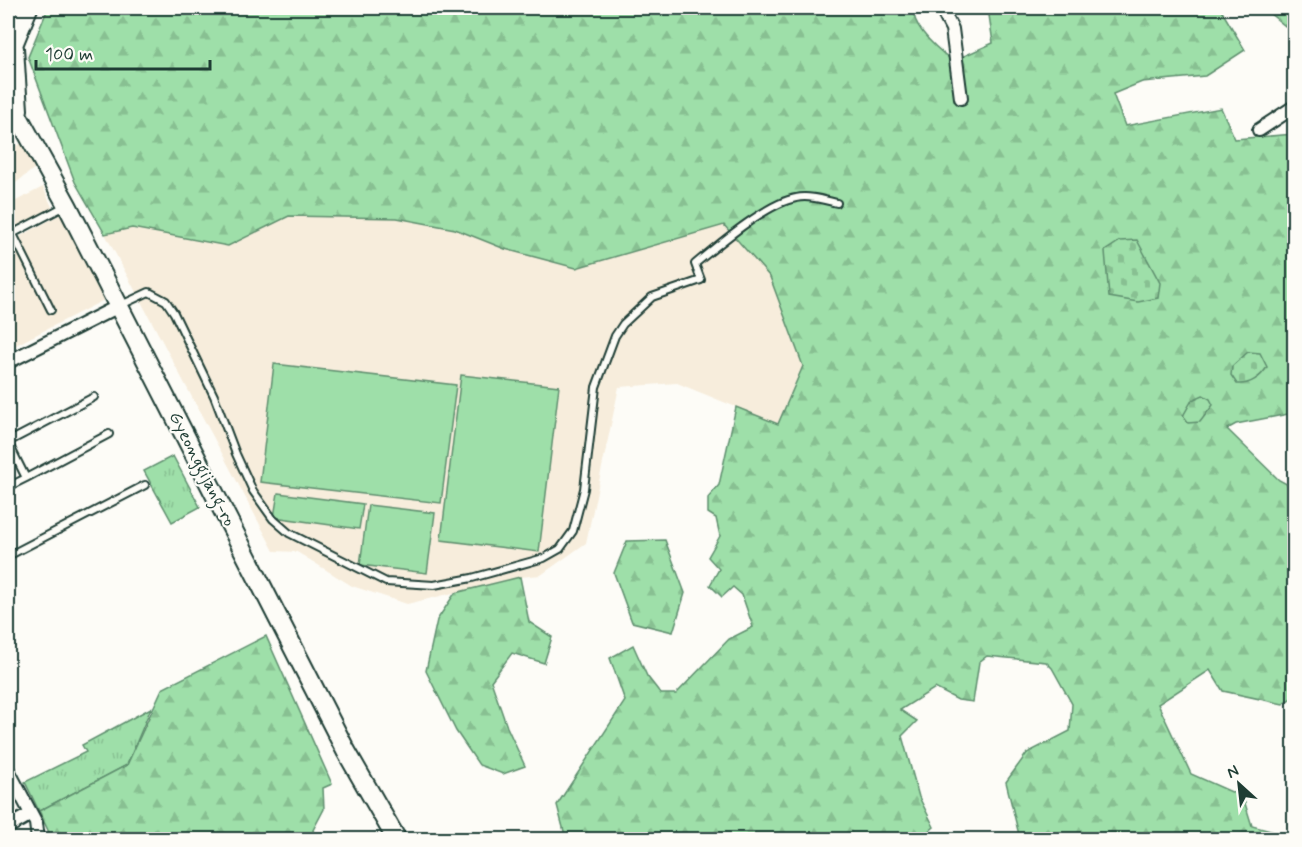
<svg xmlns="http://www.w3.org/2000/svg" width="1302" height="847" font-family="Mynerve,sans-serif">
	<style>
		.built { fill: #f7eddc }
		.grass { fill: url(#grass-tufts); stroke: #5e8e6e; stroke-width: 1.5 }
		.forest { fill: url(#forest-firs); stroke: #5e8e6e; stroke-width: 1.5 }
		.cemetery { fill: url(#cemetery-stones); stroke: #5e8e6e; stroke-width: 1.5 }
		.garden { fill: #9edfa9; stroke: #5e8e6e; stroke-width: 1.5 }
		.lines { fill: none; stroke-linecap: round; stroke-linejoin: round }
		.lane-casing { stroke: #1f3d34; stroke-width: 10 }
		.street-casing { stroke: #1f3d34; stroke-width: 16 }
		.secondary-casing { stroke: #1f3d34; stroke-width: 22 }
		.lane { stroke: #fdfcf7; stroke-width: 6 }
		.street { stroke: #fdfcf7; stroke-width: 12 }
		.secondary { stroke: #fdfcf7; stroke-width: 18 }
		.labels { text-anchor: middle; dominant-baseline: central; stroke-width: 4.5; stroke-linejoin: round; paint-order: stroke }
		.street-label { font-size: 18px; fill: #1f3d34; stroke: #fdfcf7 }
	</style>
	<defs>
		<pattern id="grass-tufts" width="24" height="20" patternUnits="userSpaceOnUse" patternTransform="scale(1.5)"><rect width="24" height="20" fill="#9edfa9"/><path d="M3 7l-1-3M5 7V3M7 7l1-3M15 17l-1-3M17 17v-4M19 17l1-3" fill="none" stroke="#88c092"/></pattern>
		<pattern id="forest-firs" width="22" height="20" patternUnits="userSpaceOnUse" patternTransform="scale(1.5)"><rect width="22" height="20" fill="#9edfa9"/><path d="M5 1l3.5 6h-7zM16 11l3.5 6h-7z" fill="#88c092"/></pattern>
		<pattern id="cemetery-stones" width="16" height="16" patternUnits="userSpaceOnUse" patternTransform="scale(1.5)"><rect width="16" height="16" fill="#9edfa9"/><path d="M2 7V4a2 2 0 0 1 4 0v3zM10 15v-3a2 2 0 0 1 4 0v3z" fill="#88c092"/></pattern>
	</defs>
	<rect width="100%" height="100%" fill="#fdfcf7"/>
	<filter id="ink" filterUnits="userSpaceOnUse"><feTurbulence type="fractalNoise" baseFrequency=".0167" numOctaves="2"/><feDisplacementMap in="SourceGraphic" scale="12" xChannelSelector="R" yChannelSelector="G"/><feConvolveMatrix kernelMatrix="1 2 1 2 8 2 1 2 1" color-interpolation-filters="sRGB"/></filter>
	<g filter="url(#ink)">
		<path class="built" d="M25,141l10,27 -27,21 1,-38z
			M43,187l10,22 -45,23v-27z
			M63,213l41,87 -96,49v-106z
			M289,216l108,2 58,11 50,20 71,19 148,-43 46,52 33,89 -25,58 -101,-41 -58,4 -33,156 -45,32 -21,2 -113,27 -55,-18 -55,-34 -23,-1 -169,-317 27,-6 96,18z"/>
		<path class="grass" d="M173,456l27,51 -28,15 -28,-51z
			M151,708l-24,57 -88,46 -14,-29 61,-30 -4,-7z"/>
		<path class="forest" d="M48,8h865c0,20 24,41 40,53l40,-18 -4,-28 3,-7h228l25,42 -40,26 -63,6 -29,12 12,32 96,-18 14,31 59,-5v279l-58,11 -9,5 52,51 15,8v208l-11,8 -60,-13 -13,-21 -52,34 33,70 52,23 9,29 30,8 12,-1v6h-274l-14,-57 21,-29 43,-22 2,-27 -20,-36 -6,-6 -59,-6 -8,6 -6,40 -15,-2 -23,-12 -35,22 17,11 -15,15 17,61 15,30 -14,12h-354l-9,-34 68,-104 -15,-43 23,-13 14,31 14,18h15l53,-55 24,-12 -11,-32 -9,-8 -11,10 -12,-12 9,-16 -11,-12 12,-21 -4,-18 -8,-5v-15l11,-13 17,-78 42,17 25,-58 -33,-89 -46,-52 -148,43 -71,-19 -50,-20 -58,-11 -108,-2 -61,30 -96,-18 -27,6 -30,-52 -47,-125z
			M1263,8h31v18l-5,3z
			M665,540l20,53 -12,39 -41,-10 -18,-49 13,-32z
			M520,577l9,45 23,15 -8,26 -32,-10 -21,28 16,46 18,39 -22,8 -24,-9 -23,-34 -30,-60 11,-51 18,-27z
			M266,636l66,148 -9,4 1,21 -11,21 3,9h-264l-13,-28 88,-46 35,-76z"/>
		<path class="cemetery" d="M1137,240l23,43 -2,15 -20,4 -29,-5 -4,-46 15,-10z
			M1248,352l12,1 7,14c-6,10 -17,18 -30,17l-6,-9 1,-9z
			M1203,395l7,4 3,6 -13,17 -12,1 -5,-7 9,-16z"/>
		<path class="garden" d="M274,364l182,21 -15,118 -181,-21z
			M461,375l98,11 -20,166 -98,-12z
			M278,493l85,11 -4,25 -85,-12z
			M368,505l67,8 -8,60 -67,-8z"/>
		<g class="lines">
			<g class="lane-casing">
				<path id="lane" d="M13,234l38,76
					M8,236l57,-30
					M119,306l30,-14 17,9 8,12 40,83 22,58 17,37 20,28 16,14 97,49 48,3 38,-7 72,-20 16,-9 13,-18 11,-42 12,-102 19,-51 8,-12 29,-27 49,-17 -6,-16c23,-19 72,-61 101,-66 13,-3 28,2 41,5
					M8,442l86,-45
					M8,442l18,36 -18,9
					M26,478l83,-44
					M8,556l137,-71"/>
			</g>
			<g class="street-casing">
				<path id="street" d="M941,8l11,21 9,69
					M1259,130l35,-23
					M8,362l111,-56
					M8,770l28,53 2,17
					M8,827l23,-13"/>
			</g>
			<g class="secondary-casing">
				<path id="secondary" d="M14,48l4,62
					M8,57l20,-49
					M8,98l59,107 279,546 51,89"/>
			</g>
			<use href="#lane" class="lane"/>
			<use href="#street" class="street"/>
			<use href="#secondary" class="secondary"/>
		</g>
	</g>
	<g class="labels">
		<g class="street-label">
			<text transform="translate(202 469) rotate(63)">Gyeonggijang-ro</text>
		</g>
	</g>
	<rect width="1302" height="847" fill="none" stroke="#fdfcf7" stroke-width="30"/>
	<rect x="15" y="15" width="1272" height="817" fill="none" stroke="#1f3d34" stroke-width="2" filter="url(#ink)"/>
	<g transform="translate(1239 784) rotate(333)" stroke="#fdfcf7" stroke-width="4.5" paint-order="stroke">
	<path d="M0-4.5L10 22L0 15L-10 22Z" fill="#1f3d34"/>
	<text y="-9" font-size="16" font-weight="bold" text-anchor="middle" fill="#1f3d34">N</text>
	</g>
	<path d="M36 60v9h174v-9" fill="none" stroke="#1f3d34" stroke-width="3"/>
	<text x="45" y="60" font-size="18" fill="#1f3d34" stroke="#fdfcf7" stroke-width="4.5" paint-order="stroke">100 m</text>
</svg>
